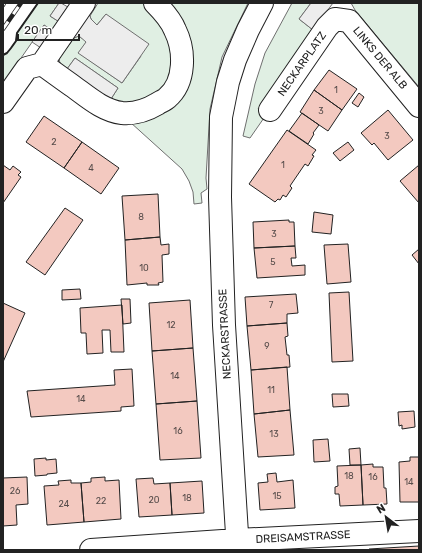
<svg xmlns="http://www.w3.org/2000/svg" width="422" height="553" font-family="Rubik,sans-serif">
	<style>
		.green { fill: #e0efe3; stroke: #6f6f6f }
		.parking { fill: #ededed; stroke: #6f6f6f }
		.building { fill: #f3c9c0; stroke: #222 }
		.lines { fill: none; stroke-linecap: round; stroke-linejoin: round }
		.minor-casing { stroke: #222; stroke-width: 24 }
		.minor { stroke: #fff; stroke-width: 22 }
		.rail-casing { stroke: #222; stroke-width: 4.5 }
		.rail { stroke: #fff; stroke-width: 3; stroke-dasharray: 9; stroke-linecap: butt }
		.wall { stroke: #222; stroke-width: 2 }
		.labels { text-anchor: middle; dominant-baseline: central; stroke-width: 3; stroke-linejoin: round; paint-order: stroke }
		.number-label { font-size: 9px; fill: #564c4a }
		.street-label { font-size: 11px; fill: #222; stroke: #fff }
	</style>
	<rect width="100%" height="100%" fill="#fff"/>
	<path class="green" d="M38,3h21l-9,13 14,9 -7,9 -13,-9 -41,59v-29l4,-2 4,-5 5,-7 1,-8z
		M98,3h46l11,10 15,24 4,24 -8,26 -32,19 -23,-7 7,-11 -43,-30 -8,11c-4,-3 -8,-5 -8,-11l15,-20 4,-2 9,5 -8,12 43,30 19,-27 -35,-42 -9,11 -6,-6 -1,-3z
		M167,3h81l-26,54 -12,52 -4,69 1,11 -6,4 1,10 -8,1 -1,-12 -4,-11 -7,-12 -52,-47 48,-26z
		M292,3h19l-12,16 14,11 -55,79 8,6 -16,23 -7,-2 12,-52 10,-31z
		M351,3h68v84l-64,-77z"/>
	<path class="parking" d="M59,3h2l12,7 -23,44 -18,-12 12,-17 13,9 7,-9 -14,-9z
		M311,3h22l-20,27 -14,-11z
		M86,13l4,3 1,3 6,6 9,-11 43,30 -27,39 -44,-30 8,-11 -7,-6 -5,2 -15,20v3l2,4 6,4 8,-11 43,30 -7,11 -63,-31z"/>
	<path class="building" d="M329,70l28,19 -15,21 -28,-20z
		M314,90l28,20 -14,21 -28,-19z
		M359,93l5,4 -6,10 -6,-4z
		M388,110l25,30 -25,20 -14,-17 -2,2 -11,-12z
		M302,113l17,12 -6,8 1,1 -6,10 -19,-13z
		M44,116l38,26 -18,26 -38,-26z
		M287,130l29,20 -4,5 2,1 -6,10 -3,-2 -15,22 2,2 -6,9 -3,-2 -3,5 -2,-1 -3,3 -26,-18z
		M82,142l37,26 -18,26 -37,-26z
		M348,142l6,8 -14,11 -7,-8z
		M3,165l7,5 3,-4 8,6 -3,3 3,2 -18,26z
		M419,165v38l-19,-22z
		M158,194l2,43 -35,3 -3,-44z
		M65,208l18,12 -38,55 -19,-13z
		M314,212l19,3 -2,19 -19,-2z
		M289,220v2h5l1,24 -41,2 -1,-26z
		M160,237l1,8 8,-1v10l-7,1 1,27 -5,1 1,2h-12v-2l-20,2 -2,-45z
		M348,244l3,38 -24,2 -3,-39z
		M295,246l1,12h-5l1,8 13,-1v10l-48,3 -3,-30z
		M419,249v15l-7,-9z
		M80,289l1,10 -19,1v-10z
		M349,292l4,69 -21,1 -3,-69z
		M296,294l2,19 -11,1v9l-40,3 -2,-29z
		M121,299h9l1,24 -8,1z
		M190,300l3,48 -41,3 -3,-48z
		M3,303l22,10 -22,49z
		M122,305l2,47h-13l-1,-22h-8l1,23 -16,1 -1,-21h-5l-1,-25z
		M287,323l1,13 -3,1 2,18h2l1,12 -39,3 -4,-44z
		M193,348l4,53 -41,3 -4,-53z
		M287,367l3,43 -36,4 -3,-44z
		M132,369l2,37 -13,1v4l-90,6 -4,-26 88,-6 -1,-15z
		M332,394h16l1,12 -16,1z
		M197,401l4,57 -41,2 -4,-56z
		M290,410l4,45 -36,2 -4,-43z
		M414,411l1,16 -13,2v-4l-3,1 -1,-14z
		M328,439l2,22 -16,1 -1,-22z
		M360,448l1,17h-11l-1,-16z
		M410,457h9v45h-19l-1,-40 11,-1z
		M46,458v2l10,-1 1,14 -10,1v1l-12,1 -1,-17z
		M373,464v3h10l1,21h2l1,16 -24,1 -2,-40z
		M361,465l2,40 -23,1 -1,-12h-4v-7l3,-1 -1,-20z
		M276,473l1,9 16,-2 2,28 -35,2 -2,-27 10,-1 -1,-8z
		M27,477l1,27 -12,1 1,20 -14,1v-48z
		M105,477v4l14,-1 2,39 -37,3 -3,-39 10,-1v-4z
		M153,478l1,6 16,-1 2,32 -33,2 -3,-38z
		M71,480v3h10l3,39 -37,3 -3,-39 15,-1 -1,-4z
		M202,481l2,32 -32,2 -2,-32z
		M419,546v4h-50v-1z"/>
	<g class="lines">
		<g class="minor-casing">
			<path id="minor" d="M42,64c11,8 22,16 32,23 15,11 30,24 48,26 12,1 25,-3 35,-9 3,-2 8,-4 10,-6 19,-16 18,-48 8,-68 -4,-10 -12,-19 -20,-27
				M3,102l24,-34 15,-4 42,-61
				M270,110l57,-83 8,-8 14,2 70,85
				M91,550l146,-10 182,-9
				M238,550l-14,-225 -4,-128 1,-80 7,-35 7,-22 13,-30 14,-27"/>
		</g>
		<use href="#minor" class="minor"/>
		<g class="rail-casing">
			<path id="rail" d="M3,5l1,-2
				M3,29l18,-26"/>
		</g>
		<use href="#rail" class="rail"/>
		<path class="wall" d="M3,55l4,-2 4,-5 5,-7 1,-8 21,-30"/>
	</g>
	<g class="labels">
		<g class="number-label">
			<text x="336" y="90">1</text>
			<text x="321" y="111">3</text>
			<text x="387" y="136">3</text>
			<text x="54" y="142">2</text>
			<text x="283" y="165">1</text>
			<text x="91" y="168">4</text>
			<text x="141" y="217">8</text>
			<text x="274" y="234">3</text>
			<text x="273" y="262">5</text>
			<text x="144" y="268">10</text>
			<text x="271" y="305">7</text>
			<text x="171" y="325">12</text>
			<text x="267" y="346">9</text>
			<text x="175" y="376">14</text>
			<text x="271" y="390">11</text>
			<text x="81" y="399">14</text>
			<text x="178" y="431">16</text>
			<text x="274" y="434">13</text>
			<text x="349" y="476">18</text>
			<text x="373" y="477">16</text>
			<text x="409" y="482">14</text>
			<text x="15" y="491">26</text>
			<text x="277" y="496">15</text>
			<text x="187" y="498">18</text>
			<text x="154" y="500">20</text>
			<text x="101" y="501">22</text>
			<text x="64" y="504">24</text>
		</g>
		<g class="street-label">
			<text transform="translate(380 58) rotate(50)">LINKS DER ALB</text>
			<text transform="translate(302 64) rotate(-55)">NECKARPLATZ</text>
			<text transform="translate(225 334) rotate(-93)">NECKARSTRASSE</text>
			<text transform="translate(303 537) rotate(-3)">DREISAMSTRASSE</text>
		</g>
	</g>
	<rect width="422" height="553" fill="none" stroke="#222222" stroke-width="8"/>
	<g transform="translate(386 517) rotate(329)" stroke="#ffffff" stroke-width="3" paint-order="stroke">
	<path d="M0-3L7 15L0 10L-7 15Z" fill="#222222"/>
	<text y="-6" font-size="11" font-weight="bold" text-anchor="middle" fill="#222222">N</text>
	</g>
	<path d="M18 34v6h61v-6" fill="none" stroke="#222222" stroke-width="2"/>
	<text x="24" y="34" font-size="12" fill="#222222" stroke="#ffffff" stroke-width="3" paint-order="stroke">20 m</text>
</svg>
